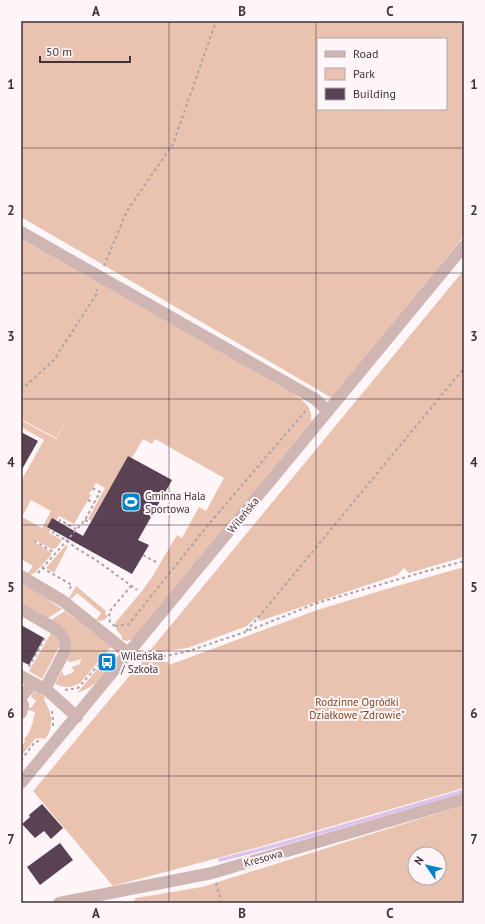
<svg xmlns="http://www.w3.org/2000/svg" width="485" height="924" font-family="'PT Sans',sans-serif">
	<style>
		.green { fill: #eac3b0; fill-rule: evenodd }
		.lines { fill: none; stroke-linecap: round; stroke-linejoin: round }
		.stream { stroke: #dec2ee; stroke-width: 3.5 }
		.building { fill: #5a4153 }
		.path { stroke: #aea3a6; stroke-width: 2; stroke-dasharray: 3 3; stroke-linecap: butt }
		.minor { stroke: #d0b6b3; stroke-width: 12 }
		.grid { fill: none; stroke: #413236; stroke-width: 1; stroke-opacity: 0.55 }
		.labels { text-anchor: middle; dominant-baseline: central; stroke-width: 4; stroke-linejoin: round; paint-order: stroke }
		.poi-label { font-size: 11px; fill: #413236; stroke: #fef6f8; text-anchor: start }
		.street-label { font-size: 11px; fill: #413236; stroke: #fef6f8 }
		.park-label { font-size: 11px; fill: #824321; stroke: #fef6f8 }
		.neatline { fill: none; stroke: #413236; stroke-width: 1.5 }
		.grid-label { font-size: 13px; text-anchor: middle; font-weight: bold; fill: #413236 }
	</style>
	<rect width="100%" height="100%" fill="#fef6f8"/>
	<path class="green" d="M21,21h443v215l-132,162 -311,-181zM318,39h128v70h-128z
		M21,239l268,152c12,8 25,15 22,31l-178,217 -6,2 -5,-1c1,-5 -4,-7 -6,-11l1,-4 -2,-2 27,-32 10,-14 25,-42 5,3 17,-31 7,4 18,-33 -69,-39 -3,5 -9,-5 -11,19 -4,-2 -37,65 -3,-2 17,-31 -9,-5 -7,11 2,1 -17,29 -15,-8 -3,5 -4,-3 -5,9 4,2 -2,4 13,7c-3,4 -5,9 -10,9l-17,-9 -1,2 15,9 2,2v2l-16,18 -5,2 -3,-1 6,-8 -12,-7v-78l23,-41 -23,-13v-7l35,19 15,-26 -15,25 -35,-19zM31,500l20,11 -9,17 -20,-11z
		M464,270v287l-55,16 -5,-5 -7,7 -137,46 -4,-4 -9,9 -59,22 -40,5z
		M66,545l2,2 -1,1 -13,25 -8,-5z
		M464,567v221l-201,58 -150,40 -80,-95 108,-129h27l1,3 148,-55 73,-22z
		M21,583l28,16 1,2 12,8 -14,9 -27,-16z
		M76,586l30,25 -1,2 3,3c-3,4 -7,6 -12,4l5,-7 -24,-20 -7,7 -1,-2z
		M65,611l46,36 -31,36c-9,5 -16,5 -25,1l7,-13 2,5 10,-4 -2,-5 8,-3 1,-5 -10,3 -4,-1 3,-7 -19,-34z
		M51,633c5,4 8,7 8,14l-17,32 -13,-8z
		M100,666l6,5c-9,11 -14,17 -29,22z
		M37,691h2l6,7 -1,2c8,13 11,27 1,39l-4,-1 -6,1 -14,17v-13l2,1 2,-3 -1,-2c7,-6 9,-18 11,-27l-11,-3 2,-3 5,2 5,-7 -5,-4 3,-5z
		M464,805v98h-332l4,-5 66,-11zM415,854h24v24h-24z"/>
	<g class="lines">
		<path class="stream" d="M220,860l58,-15 186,-54"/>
	</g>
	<path class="building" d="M21,432l17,9 -17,30z
		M128,456l44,24 -34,60 11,5 -17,29 -85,-47 5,-9 31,18z
		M21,625l23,13 -15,27 -8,-4z
		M42,804l21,24 -12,11 -7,-8 -9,7 -13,-14 8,-7 -1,-2z
		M60,843l13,17 -33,25 -13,-18z"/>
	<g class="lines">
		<path class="path" d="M104,266l23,-55 46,-67 43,-123
			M21,390l32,-29 43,-66 1,-6
			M88,500l6,3
			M85,520l6,3
			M59,522l1,-2 16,9
			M54,531l-1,2 13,7 10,8 20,12 41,30
			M34,541l21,12
			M143,555l13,7
			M42,568l30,17 -4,6
			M38,573l47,-53 15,-28 -8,-4
			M115,626l14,-2 79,-99 100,-117
			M115,626l-5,-4 -1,-10 22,-26
			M246,631l11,-12 207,-251
			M139,659l32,-4 18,-4 56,-19 72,-29 110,-32 37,-10
			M29,667l17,-31
			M65,690l13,-2 23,-26 7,-9
			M52,711l1,10v5
			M21,760l14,-18 4,-1
			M216,883l6,20"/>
		<path class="minor" d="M21,232l294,167 13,12
			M21,576l42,25 66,53
			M21,609l36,21c7,6 9,12 8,21l-20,38
			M21,676l27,15 29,26
			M21,697l13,-14
			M21,702l2,3 -2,8
			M21,783l443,-537
			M59,903l153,-30 252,-74"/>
	</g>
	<path class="grid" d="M169,21v882M316,21v882M21,148h443M21,273h443M21,399h443M21,525h443M21,651h443M21,776h443"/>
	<defs>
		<g id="stadium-square" transform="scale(1)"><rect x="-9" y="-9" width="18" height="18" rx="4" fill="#0082ca" stroke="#fef6f8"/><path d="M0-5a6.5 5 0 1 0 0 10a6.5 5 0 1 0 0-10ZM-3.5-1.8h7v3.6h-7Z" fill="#fff"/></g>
		<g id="bus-square" transform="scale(1)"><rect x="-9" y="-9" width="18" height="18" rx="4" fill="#0082ca" stroke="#fef6f8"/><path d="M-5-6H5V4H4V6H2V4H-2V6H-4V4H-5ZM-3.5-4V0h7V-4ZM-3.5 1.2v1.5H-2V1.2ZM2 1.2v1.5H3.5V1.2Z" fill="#fff"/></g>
	</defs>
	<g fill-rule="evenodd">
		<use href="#stadium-square" x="131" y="502"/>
		<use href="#bus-square" x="107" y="662"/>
	</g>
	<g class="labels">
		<g class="poi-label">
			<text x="145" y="496">Gminna Hala<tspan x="145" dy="13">Sportowa</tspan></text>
			<text x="121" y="656">Wileńska<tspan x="121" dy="13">/ Szkoła</tspan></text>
		</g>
		<g class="street-label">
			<text transform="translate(243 515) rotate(-51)">Wileńska</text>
			<text transform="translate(263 858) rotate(-16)">Kresowa</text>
		</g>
		<g class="park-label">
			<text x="357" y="702">Rodzinne Ogródki<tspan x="357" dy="13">Działkowe "Zdrowie"</tspan></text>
		</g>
	</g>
	<rect width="485" height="924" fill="none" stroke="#fef6f8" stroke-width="44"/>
	<rect x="317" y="38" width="130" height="72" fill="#fef6f8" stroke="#b2a8aa"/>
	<rect x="325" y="51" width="20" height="6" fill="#d0b6b3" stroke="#b2a8aa"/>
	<text x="353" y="58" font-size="12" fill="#413236">Road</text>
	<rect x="325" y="68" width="20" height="12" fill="#eac3b0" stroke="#b2a8aa"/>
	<text x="353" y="78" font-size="12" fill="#413236">Park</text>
	<rect x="325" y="88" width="20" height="12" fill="#5a4153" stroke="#b2a8aa"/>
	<text x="353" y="98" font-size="12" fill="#413236">Building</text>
	<g transform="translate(427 866) rotate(304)"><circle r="19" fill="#fef6f8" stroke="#b2a8aa"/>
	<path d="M0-3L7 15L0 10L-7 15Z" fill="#0082ca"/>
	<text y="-6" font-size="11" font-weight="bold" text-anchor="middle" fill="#413236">N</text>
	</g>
	<path d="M40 56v6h90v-6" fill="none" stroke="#413236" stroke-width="2"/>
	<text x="46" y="56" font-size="12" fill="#413236" stroke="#fef6f8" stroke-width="3" paint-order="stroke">50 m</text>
	<rect x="22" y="22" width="441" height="880" class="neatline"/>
	<g class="grid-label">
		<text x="96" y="16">A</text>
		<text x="242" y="16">B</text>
		<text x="390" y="16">C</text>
		<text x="11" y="89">1</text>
		<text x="474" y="89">1</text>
		<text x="11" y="215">2</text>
		<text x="474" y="215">2</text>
		<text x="11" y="341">3</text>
		<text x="474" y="341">3</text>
		<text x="11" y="467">4</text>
		<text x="474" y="467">4</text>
		<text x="11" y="592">5</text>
		<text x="474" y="592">5</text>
		<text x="11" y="718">6</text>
		<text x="474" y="718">6</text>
		<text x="11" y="844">7</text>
		<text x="474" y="844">7</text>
		<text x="96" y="918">A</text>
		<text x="242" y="918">B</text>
		<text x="390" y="918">C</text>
	</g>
</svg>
